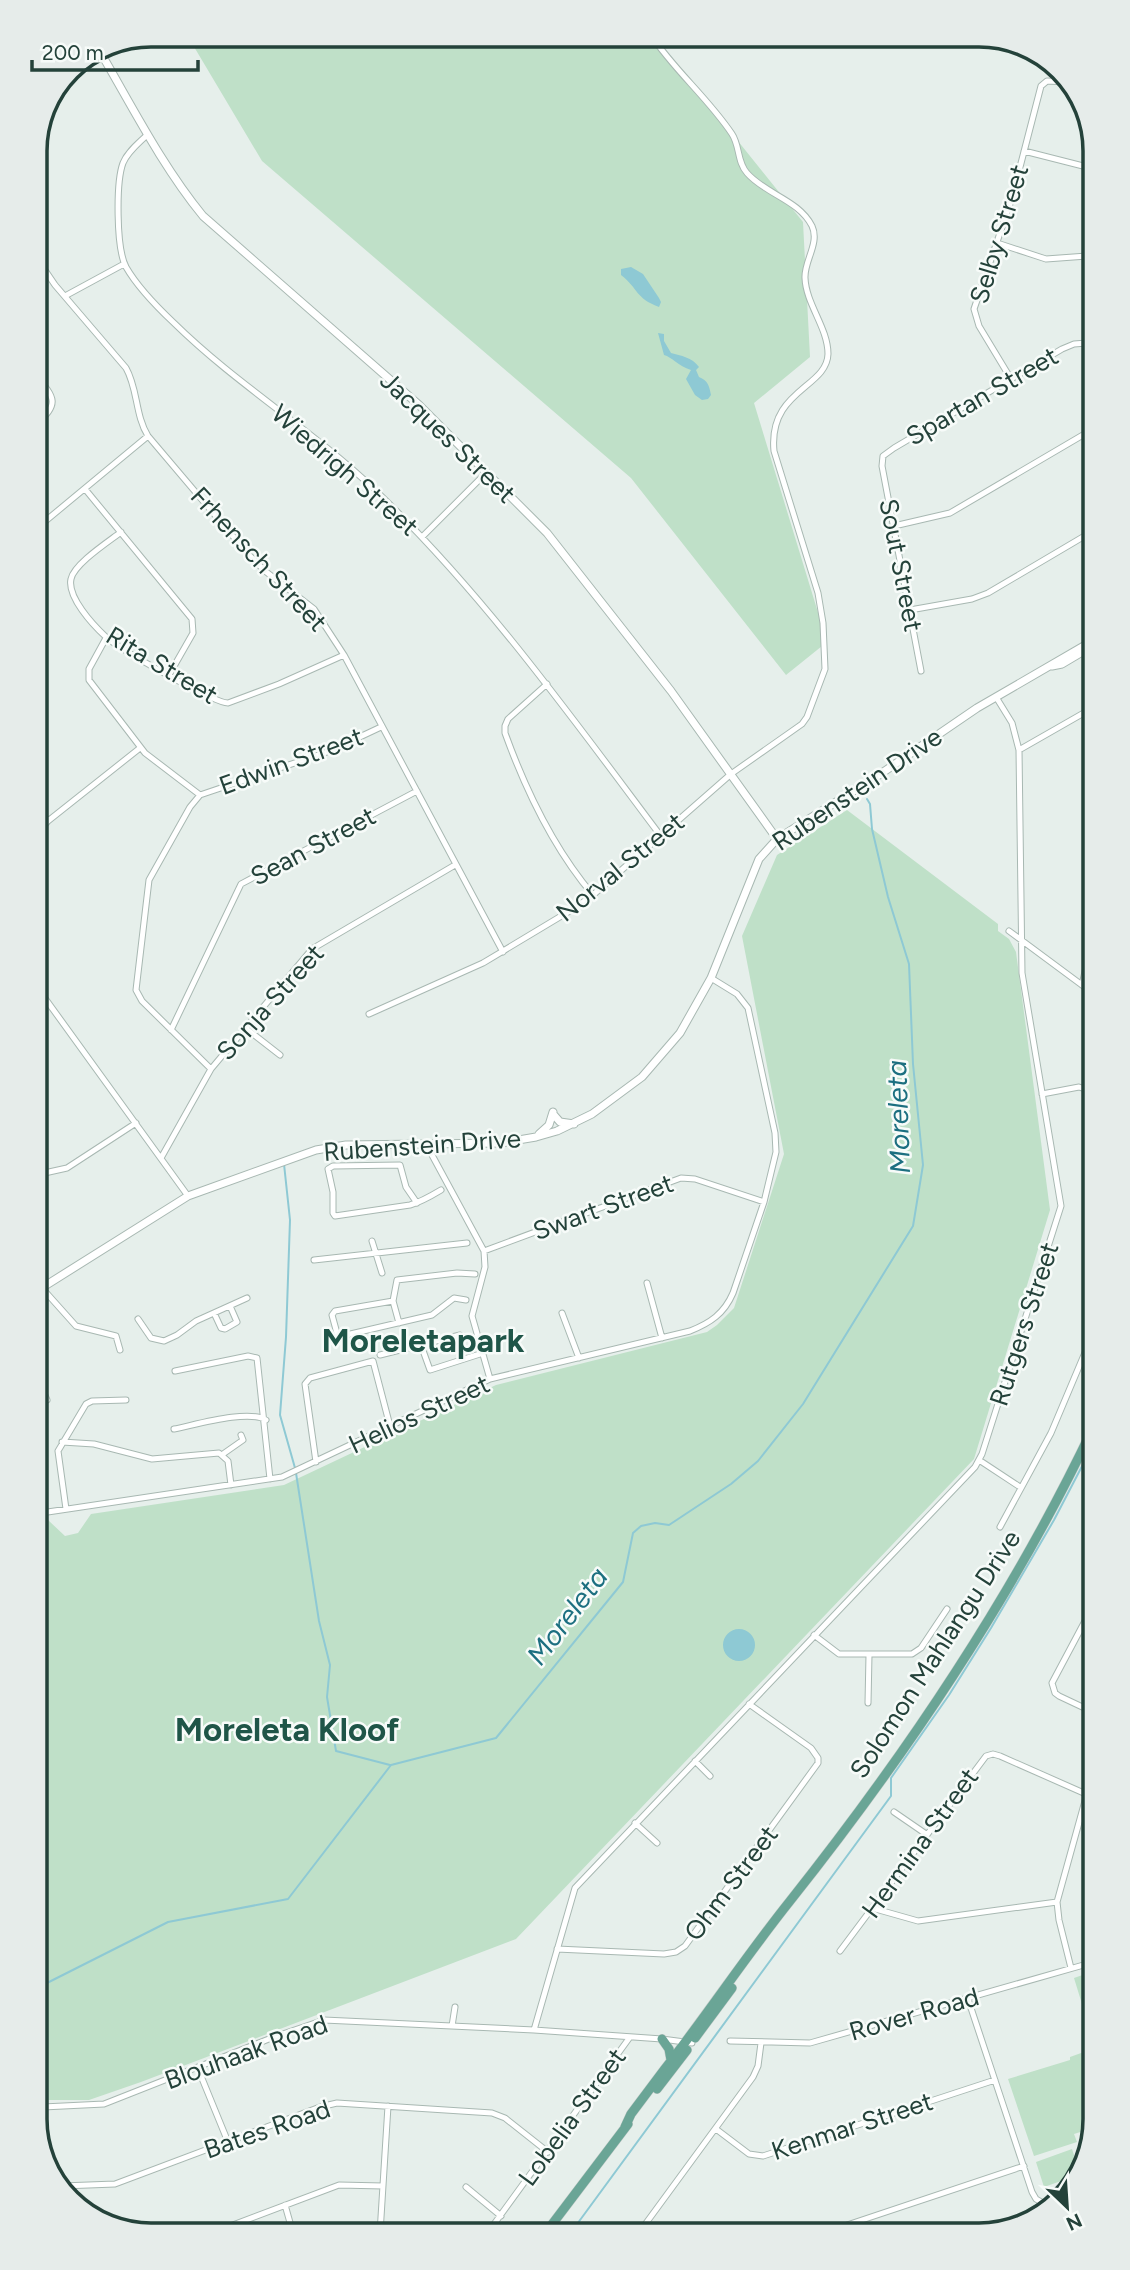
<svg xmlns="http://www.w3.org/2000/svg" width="1130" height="2270" font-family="Figtree,sans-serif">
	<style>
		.green { fill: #bfe0c8 }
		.water { fill: #8ec9d4 }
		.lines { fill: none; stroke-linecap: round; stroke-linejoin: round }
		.stream { stroke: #8ec9d4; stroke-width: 2 }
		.minor-casing { stroke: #a8b8b2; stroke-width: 7 }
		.tertiary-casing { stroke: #a8b8b2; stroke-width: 9 }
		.primary-casing { stroke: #c2cac8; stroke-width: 10 }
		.minor { stroke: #fff; stroke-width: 5 }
		.tertiary { stroke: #fff; stroke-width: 7 }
		.primary { stroke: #6aa596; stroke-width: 9 }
		.labels { text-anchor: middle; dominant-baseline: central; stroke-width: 5; stroke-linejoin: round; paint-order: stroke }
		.street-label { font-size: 26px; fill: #24423a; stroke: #f7fbf9 }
		.water-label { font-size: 28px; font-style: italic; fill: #1c6f80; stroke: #f7fbf9 }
		.district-label { font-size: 33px; font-weight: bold; fill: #1f5548; stroke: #f7fbf9 }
		.rim { fill: none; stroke: #24423a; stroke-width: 3.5 }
	</style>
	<rect width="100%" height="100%" fill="#e6efeb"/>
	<path class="green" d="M187,35h466l150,187 7,135 -56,46 73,239 -41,33 -155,-197 -369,-317z
		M847,810l151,114v7l11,8 7,13 34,258 -76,249 -458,480 -375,143 -52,18h-46l-2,-579 7,-1 17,16 13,-3 13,-19 193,-29 212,-100 211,-53 10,-7 17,-17 50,-154 -42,-218 35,-81z
		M1094,1971l1,58 -5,1 -16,-52z
		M1095,2048v72l-2,8 -19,6 3,8 -43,14 -26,-77 62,-19v-3z
		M1072,2149l7,21 -1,5 -34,12 -8,-25z"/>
	<path class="water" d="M631,267l12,7 16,24 2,4 -2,5c-24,-9 -20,-18 -38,-32v-6z
		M658,333l6,1v7l7,12c10,3 21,4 28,14l-3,3 3,7c9,4 10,8 12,18l-3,4 -6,1 -7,-5 -9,-16 5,-9c-13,-4 -19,-13 -27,-15z
		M723 1645a16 16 0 1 1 32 0a16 16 0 1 1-32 0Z"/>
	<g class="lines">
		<path class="stream" d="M284,1164l6,56 -4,117 -6,78 15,53
			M296,1473l23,148 11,44 -3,32 9,54 54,14
			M43,1985l125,-63 120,-23 103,-134 105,-27 127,-156 10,-49 8,-7 14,-3 14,2 62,-41 27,-23 45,-57 110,-178 10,-61 -10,-101 -4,-100 -21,-67 -16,-68 -2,-25 -3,-5
			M572,2231l319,-435v-18l58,-83 42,-67 63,-108 38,-73"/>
		<g class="minor-casing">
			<path id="minor" d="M147,135c-8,8 -19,16 -24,28 -7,19 -7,85 3,104 12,21 31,40 48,56 62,61 137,106 200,166 108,103 196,226 286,346
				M1024,151l63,16
				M997,243l49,16 41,-3
				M36,257l19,28 71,83c12,21 9,47 22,68l100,118 17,17 49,38 30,46 159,297
				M65,296l59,-32
				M36,376c19,21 24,29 0,48
				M1011,379l-32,-53 -5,-17 38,-111 29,-112 6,-5 20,1
				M85,489l107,130 1,14 -24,42
				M894,526l56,-13 138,-81
				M37,528l111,-92
				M121,532c-13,10 -47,32 -50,47 -4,18 22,46 35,58 13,12 108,66 122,66l51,-19 65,-29
				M422,537l64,-64
				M910,610l62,-11 16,-6 100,-59
				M106,638l-17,31v11l56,73 55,42 130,-44 51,-24
				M921,671l-39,-205 1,-10 11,-8 168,-99 12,-5 13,-1
				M547,684l-39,35 -3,7v7c21,58 48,115 88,162
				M1019,750l70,-40
				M200,795l-10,12 -41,73 -13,110 6,11 69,68
				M38,809l10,12
				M38,833l10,-12 92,-73
				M1009,931l81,60
				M1082,985l8,-36
				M39,990l149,206
				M369,1014l114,-51 90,-54 20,-14 138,-121 71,-50 5,-7 18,-48 -2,-46 -5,-30 -44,-142c-6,-61 53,-63 54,-97 0,-26 -22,-50 -23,-76 -1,-17 15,-35 7,-52 -13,-26 -47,-32 -65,-53 -10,-11 -7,-27 -15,-39 -24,-36 -58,-64 -81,-99
				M244,1027l36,28
				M171,1030l70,-146 176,-93
				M1042,1094l37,-7 12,4
				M426,1144l58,107 1,16 -13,49 18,63
				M161,1158l50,-89 101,-120 143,-84
				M40,1174l27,-6 69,-45
				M417,1203l-11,-16 -6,-22 -67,1 -5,3 5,23v21l2,3 75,-11c11,-3 21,-9 31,-15
				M372,1241l10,32
				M484,1251l197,-73 14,1 69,23
				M314,1260l153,-17
				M647,1283l15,55
				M42,1288l34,38 40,10 4,14
				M214,1313l7,15 4,1 12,-7 -7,-16
				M562,1313l17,45
				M138,1319l13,19 13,3 13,-6 19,-14 51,-23
				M399,1323l-6,-22 4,-21 60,-7 18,1
				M338,1337l-6,-22 3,-4 58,-10
				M329,1339l103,-24 22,-17 12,2
				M421,1345l9,25 53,-17
				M380,1355l80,-20
				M175,1371l73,-15 9,2 13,121
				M40,1384l7,16
				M174,1429c21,-4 74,-20 92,-9
				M62,1442l32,2 58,15 67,-6 9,8 3,24
				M223,1454l20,-14 -2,-5
				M979,1460l41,27
				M316,1462l-11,-78 5,-6 63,-17 17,65
				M66,1509l-8,-58 28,-47 6,-3 34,-1
				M41,1513l241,-36 208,-98 200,-48c20,-8 34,-17 43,-38l31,-91 12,-50 -1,-19 -27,-125 -11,-14 -26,-16
				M1000,1527l51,-94 41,-97
				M1093,1606l-41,77 3,10 4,3 34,16
				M814,1635l25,19h73l9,-6 26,-39
				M868,1703l1,-48
				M695,1761l15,15
				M894,1812l32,22
				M635,1823l22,20
				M872,1908l46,13 139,-19
				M557,1949l107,5 12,-2 9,-6 133,-183v-5l-7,-10 -62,-44
				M840,1951l146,-195 7,-2 7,2 86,38
				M1071,1968l-12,-48 -2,-18 36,-130
				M968,1999l64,193 4,7 12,7
				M452,2026l3,-19
				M534,2030l41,-142 400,-421 7,-13 79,-248 -39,-233 -3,-223 -7,-27 -16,-26
				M730,2041l80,2 284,-81
				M201,2076l27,66
				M43,2107l61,-3 170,-67 50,-17 210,10 128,9 30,4
				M716,2129l33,25 14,2 232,-76
				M62,2186l53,-2 205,-77 17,-4 155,10 13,5 43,34
				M466,2187l35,29
				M285,2205l8,28
				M838,2228l186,-62
				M641,2230l112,-153 5,-11 3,-23
				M489,2231l141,-194
				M380,2233l8,-127
				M209,2234l130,-49 44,1"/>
		</g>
		<g class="tertiary-casing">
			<path id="tertiary" d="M102,55c32,55 61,112 101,161l216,189 128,128 124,158 106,148
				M1052,666l10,-2 27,-16
				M553,1114l7,8 14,2
				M539,1134l10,-9 4,-13
				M40,1289l148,-93 128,-46 30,-5 155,-2 35,-6 21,-6 35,-17 50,-37 38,-44 31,-55 48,-119 18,-20 102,-64 98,-67 112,-65"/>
		</g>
		<g class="primary-casing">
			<path id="primary" d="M695,2038l37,-50
				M662,2039l7,10 2,11
				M657,2089l30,-39
				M625,2127l6,-13 33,-44c43,-55 82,-114 126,-169 116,-146 222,-303 302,-471
				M547,2231l81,-107"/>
		</g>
		<use href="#minor" class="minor"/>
		<use href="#tertiary" class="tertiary"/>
		<use href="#primary" class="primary"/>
	</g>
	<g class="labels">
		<g class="street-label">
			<text transform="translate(999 234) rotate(-73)">Selby Street</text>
			<text transform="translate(982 396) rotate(-30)">Spartan Street</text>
			<text transform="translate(448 437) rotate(44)">Jacques Street</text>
			<text transform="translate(345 470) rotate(41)">Wiedrigh Street</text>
			<text transform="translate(259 559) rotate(47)">Frhensch Street</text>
			<text transform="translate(901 565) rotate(79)">Sout Street</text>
			<text transform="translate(162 665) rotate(31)">Rita Street</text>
			<text transform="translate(291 761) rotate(-20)">Edwin Street</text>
			<text transform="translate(857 789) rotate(-34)">Rubenstein Drive</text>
			<text transform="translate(313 846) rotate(-28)">Sean Street</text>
			<text transform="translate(620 867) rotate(-39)">Norval Street</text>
			<text transform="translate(270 1002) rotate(-48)">Sonja Street</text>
			<text transform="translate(422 1145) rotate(-4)">Rubenstein Drive</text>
			<text transform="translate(603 1207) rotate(-20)">Swart Street</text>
			<text transform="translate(1024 1324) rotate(-72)">Rutgers Street</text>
			<text transform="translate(419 1414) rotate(-25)">Helios Street</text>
			<text transform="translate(935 1654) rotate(-57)">Solomon Mahlangu Drive</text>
			<text transform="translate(920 1843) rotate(-54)">Hermina Street</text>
			<text transform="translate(731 1883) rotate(-53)">Ohm Street</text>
			<text transform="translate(914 2014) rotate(-16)">Rover Road</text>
			<text transform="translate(246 2052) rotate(-20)">Blouhaak Road</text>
			<text transform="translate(572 2117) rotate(-54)">Lobelia Street</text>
			<text transform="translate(852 2126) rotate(-18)">Kenmar Street</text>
			<text transform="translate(267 2129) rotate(-19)">Bates Road</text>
		</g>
		<g class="water-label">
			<text transform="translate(898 1117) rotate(-92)">Moreleta</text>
			<text transform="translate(567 1616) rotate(-53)">Moreleta</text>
		</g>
		<g class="district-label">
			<text x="423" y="1340">Moreletapark</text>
			<text x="287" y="1729">Moreleta Kloof</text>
		</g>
	</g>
	<path d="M0 0H1130V2270H0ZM151 47H979A104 104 0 0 1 1083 151V2119A104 104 0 0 1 979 2223H151A104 104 0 0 1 47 2119V151A104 104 0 0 1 151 47Z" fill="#e6ecea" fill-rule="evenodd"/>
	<path class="rim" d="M151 47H979A104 104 0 0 1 1083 151V2119A104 104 0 0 1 979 2223H151A104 104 0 0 1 47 2119V151A104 104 0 0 1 151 47Z"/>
	<g transform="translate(1067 2207) rotate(155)" stroke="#f7fbf9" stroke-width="5" paint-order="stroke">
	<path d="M0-5L12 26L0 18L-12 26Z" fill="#24423a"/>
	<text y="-10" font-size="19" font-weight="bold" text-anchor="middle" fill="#24423a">N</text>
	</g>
	<path d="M32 60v10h166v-10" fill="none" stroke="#24423a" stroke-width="3.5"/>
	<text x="42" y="60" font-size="21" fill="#24423a" stroke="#f7fbf9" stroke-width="5" paint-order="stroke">200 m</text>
</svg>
